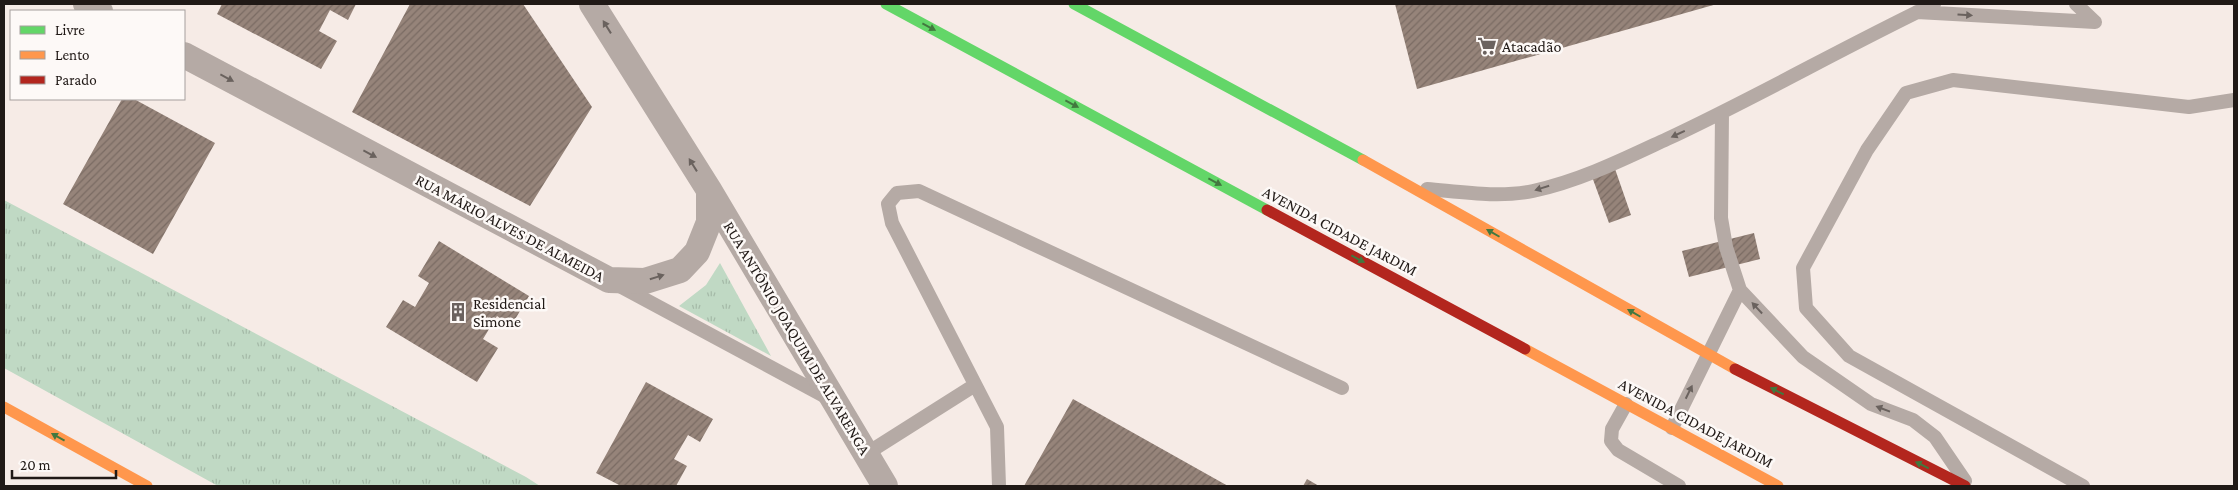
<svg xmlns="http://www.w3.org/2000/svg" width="2238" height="490" font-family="'Crimson Pro',serif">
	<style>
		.grass { fill: url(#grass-tufts) }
		.building { fill: url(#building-hatch) }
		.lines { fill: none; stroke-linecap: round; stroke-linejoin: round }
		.lane { stroke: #b5aaa5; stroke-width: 14 }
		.street { stroke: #b5aaa5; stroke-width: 26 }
		.fast { stroke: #63d668; stroke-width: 11 }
		.slow { stroke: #ff974d; stroke-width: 11 }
		.jam { stroke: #b3261e; stroke-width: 11 }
		.oneway { fill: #6a625e }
		.oneway2 { fill: #42783f }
		.labels { text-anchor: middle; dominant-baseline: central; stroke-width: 5; stroke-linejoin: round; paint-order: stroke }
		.poi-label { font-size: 16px; fill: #201916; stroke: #fdf9f7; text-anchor: start }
		.street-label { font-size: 16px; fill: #201916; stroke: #fdf9f7 }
	</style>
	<defs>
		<pattern id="grass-tufts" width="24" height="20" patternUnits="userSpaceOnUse" patternTransform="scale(1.25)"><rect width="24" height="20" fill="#c0d9c4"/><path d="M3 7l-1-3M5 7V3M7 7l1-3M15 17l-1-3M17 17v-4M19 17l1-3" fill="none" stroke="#a5baa8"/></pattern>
		<pattern id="building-hatch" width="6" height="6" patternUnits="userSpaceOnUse" patternTransform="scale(1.25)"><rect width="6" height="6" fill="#96847a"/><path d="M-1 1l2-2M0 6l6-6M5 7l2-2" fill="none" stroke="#7a6b63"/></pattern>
	</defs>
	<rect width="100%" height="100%" fill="#f6ebe6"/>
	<path class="grass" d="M4,200l522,277 14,9h-322l-214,-118z
		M720,263l51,93 -92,-50 27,-21z"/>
	<path class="building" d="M222,4h134l-8,16 -18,-10 -11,21 18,10 -16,28 -104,-55z
		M410,4h113l69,103 -62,99 -178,-94z
		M1395,4h322l-300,85z
		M122,99h12l81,44 -62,111 -90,-50z
		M1614,166l17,49 -22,8 -18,-49z
		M1754,233l6,26 -71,18 -7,-26z
		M439,241l90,55 -18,30 -14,-10 -14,23 15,9 -21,34 -91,-55 17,-27 12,7 14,-24 -11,-7z
		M646,382l67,37 -13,23 -12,-7 -14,24 13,7 -11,20h-55l-25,-13z
		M1073,399l155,87h-204z
		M1307,479l12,7h-16z"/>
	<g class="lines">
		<path class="lane" d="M2076,4l19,18
			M1917,12l178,10
			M1722,113l-1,105 5,29 14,43 63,67 68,47 42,16 22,17 30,44
			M1427,189c35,3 72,9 106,2 47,-10 91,-32 134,-52 90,-42 177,-92 267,-135
			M618,285l210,113
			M1626,404l-14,25 -1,12 7,9 61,36
			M1672,428l68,-138
			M866,454l109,-69
			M999,486l-2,-59 -105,-204 -4,-19 9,-11 22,-2 423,197
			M2083,486l-234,-130 -43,-48 -3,-40 64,-118 39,-57 47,-13 236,27 45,-7"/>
		<path class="street" d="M86,4l14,7
			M592,4l117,186 176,296
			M184,55l425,225 36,1 35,-11 17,-18 12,-30v-32"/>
		<path class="fast" d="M886,4l381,206
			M1074,4l289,156"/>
		<path class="slow" d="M1363,160l372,209
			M1525,349l253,137
			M4,407l143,79"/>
		<path class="jam" d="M1267,210l258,139
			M1735,369l230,117"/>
	</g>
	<defs><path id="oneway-solid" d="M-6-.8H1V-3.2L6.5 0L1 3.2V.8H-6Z" transform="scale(1.25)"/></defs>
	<g class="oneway">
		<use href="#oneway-solid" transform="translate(1965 15) rotate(3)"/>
		<use href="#oneway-solid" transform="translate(607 27) rotate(-122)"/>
		<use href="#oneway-solid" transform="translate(227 78) rotate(28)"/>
		<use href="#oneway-solid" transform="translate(1678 134) rotate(155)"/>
		<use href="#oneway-solid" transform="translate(370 154) rotate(28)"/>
		<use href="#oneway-solid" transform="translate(693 165) rotate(-122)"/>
		<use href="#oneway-solid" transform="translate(1542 188) rotate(163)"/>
		<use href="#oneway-solid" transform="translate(657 277) rotate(-17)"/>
		<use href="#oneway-solid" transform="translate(1757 308) rotate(-133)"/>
		<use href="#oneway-solid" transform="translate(1689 392) rotate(-64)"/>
		<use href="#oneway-solid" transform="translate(1883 409) rotate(-159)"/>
	</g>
	<g class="oneway2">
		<use href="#oneway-solid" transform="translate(929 27) rotate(28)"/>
		<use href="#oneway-solid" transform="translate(1072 104) rotate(28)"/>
		<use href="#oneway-solid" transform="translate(1215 182) rotate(28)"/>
		<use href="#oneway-solid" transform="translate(1493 233) rotate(-150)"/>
		<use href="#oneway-solid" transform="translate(1358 259) rotate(28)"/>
		<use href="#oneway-solid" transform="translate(1634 313) rotate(-150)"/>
		<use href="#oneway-solid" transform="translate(1777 391) rotate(-153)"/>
		<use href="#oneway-solid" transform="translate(58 437) rotate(-151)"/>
		<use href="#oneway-solid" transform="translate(1922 465) rotate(-154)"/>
	</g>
	<defs>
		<g id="supermarket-bare" transform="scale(1.5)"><path d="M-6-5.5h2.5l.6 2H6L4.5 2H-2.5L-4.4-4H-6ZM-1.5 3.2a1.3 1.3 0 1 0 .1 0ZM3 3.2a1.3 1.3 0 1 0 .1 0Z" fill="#6b625f" stroke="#fdf9f7" stroke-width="2.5" paint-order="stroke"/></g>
		<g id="building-bare" transform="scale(1.5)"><path d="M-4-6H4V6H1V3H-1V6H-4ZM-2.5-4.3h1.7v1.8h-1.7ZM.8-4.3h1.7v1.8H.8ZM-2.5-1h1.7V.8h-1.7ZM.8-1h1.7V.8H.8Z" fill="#6b625f" stroke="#fdf9f7" stroke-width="2.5" paint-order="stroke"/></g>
	</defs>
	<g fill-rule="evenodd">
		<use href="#supermarket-bare" x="1487" y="46"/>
		<use href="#building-bare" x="458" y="312"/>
	</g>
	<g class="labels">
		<g class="poi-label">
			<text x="1502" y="46">Atacadão</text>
			<text x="473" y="303">Residencial<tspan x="473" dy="18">Simone</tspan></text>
		</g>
		<g class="street-label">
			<text transform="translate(510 228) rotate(28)">RUA MÁRIO ALVES DE ALMEIDA</text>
			<text transform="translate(1340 231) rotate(28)">AVENIDA CIDADE JARDIM</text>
			<text transform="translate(797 338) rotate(59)">RUA ANTÔNIO JOAQUIM DE ALVARENGA</text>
			<text transform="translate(1696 423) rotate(28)">AVENIDA CIDADE JARDIM</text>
		</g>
	</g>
	<rect width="2238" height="490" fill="none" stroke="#201916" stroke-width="10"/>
	<rect x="10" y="10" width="175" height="90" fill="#fdf9f7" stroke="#a59f9d"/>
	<rect x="20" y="26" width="25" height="8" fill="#63d668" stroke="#a59f9d"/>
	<text x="55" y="35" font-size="15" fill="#201916">Livre</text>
	<rect x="20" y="51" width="25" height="8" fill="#ff974d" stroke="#a59f9d"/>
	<text x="55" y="60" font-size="15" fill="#201916">Lento</text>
	<rect x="20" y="76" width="25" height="8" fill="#b3261e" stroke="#a59f9d"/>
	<text x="55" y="85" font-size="15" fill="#201916">Parado</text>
	<path d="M12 470v8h104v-8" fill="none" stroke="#201916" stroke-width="2.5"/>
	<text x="20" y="470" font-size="15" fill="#201916" stroke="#fdf9f7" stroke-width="4" paint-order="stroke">20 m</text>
</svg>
